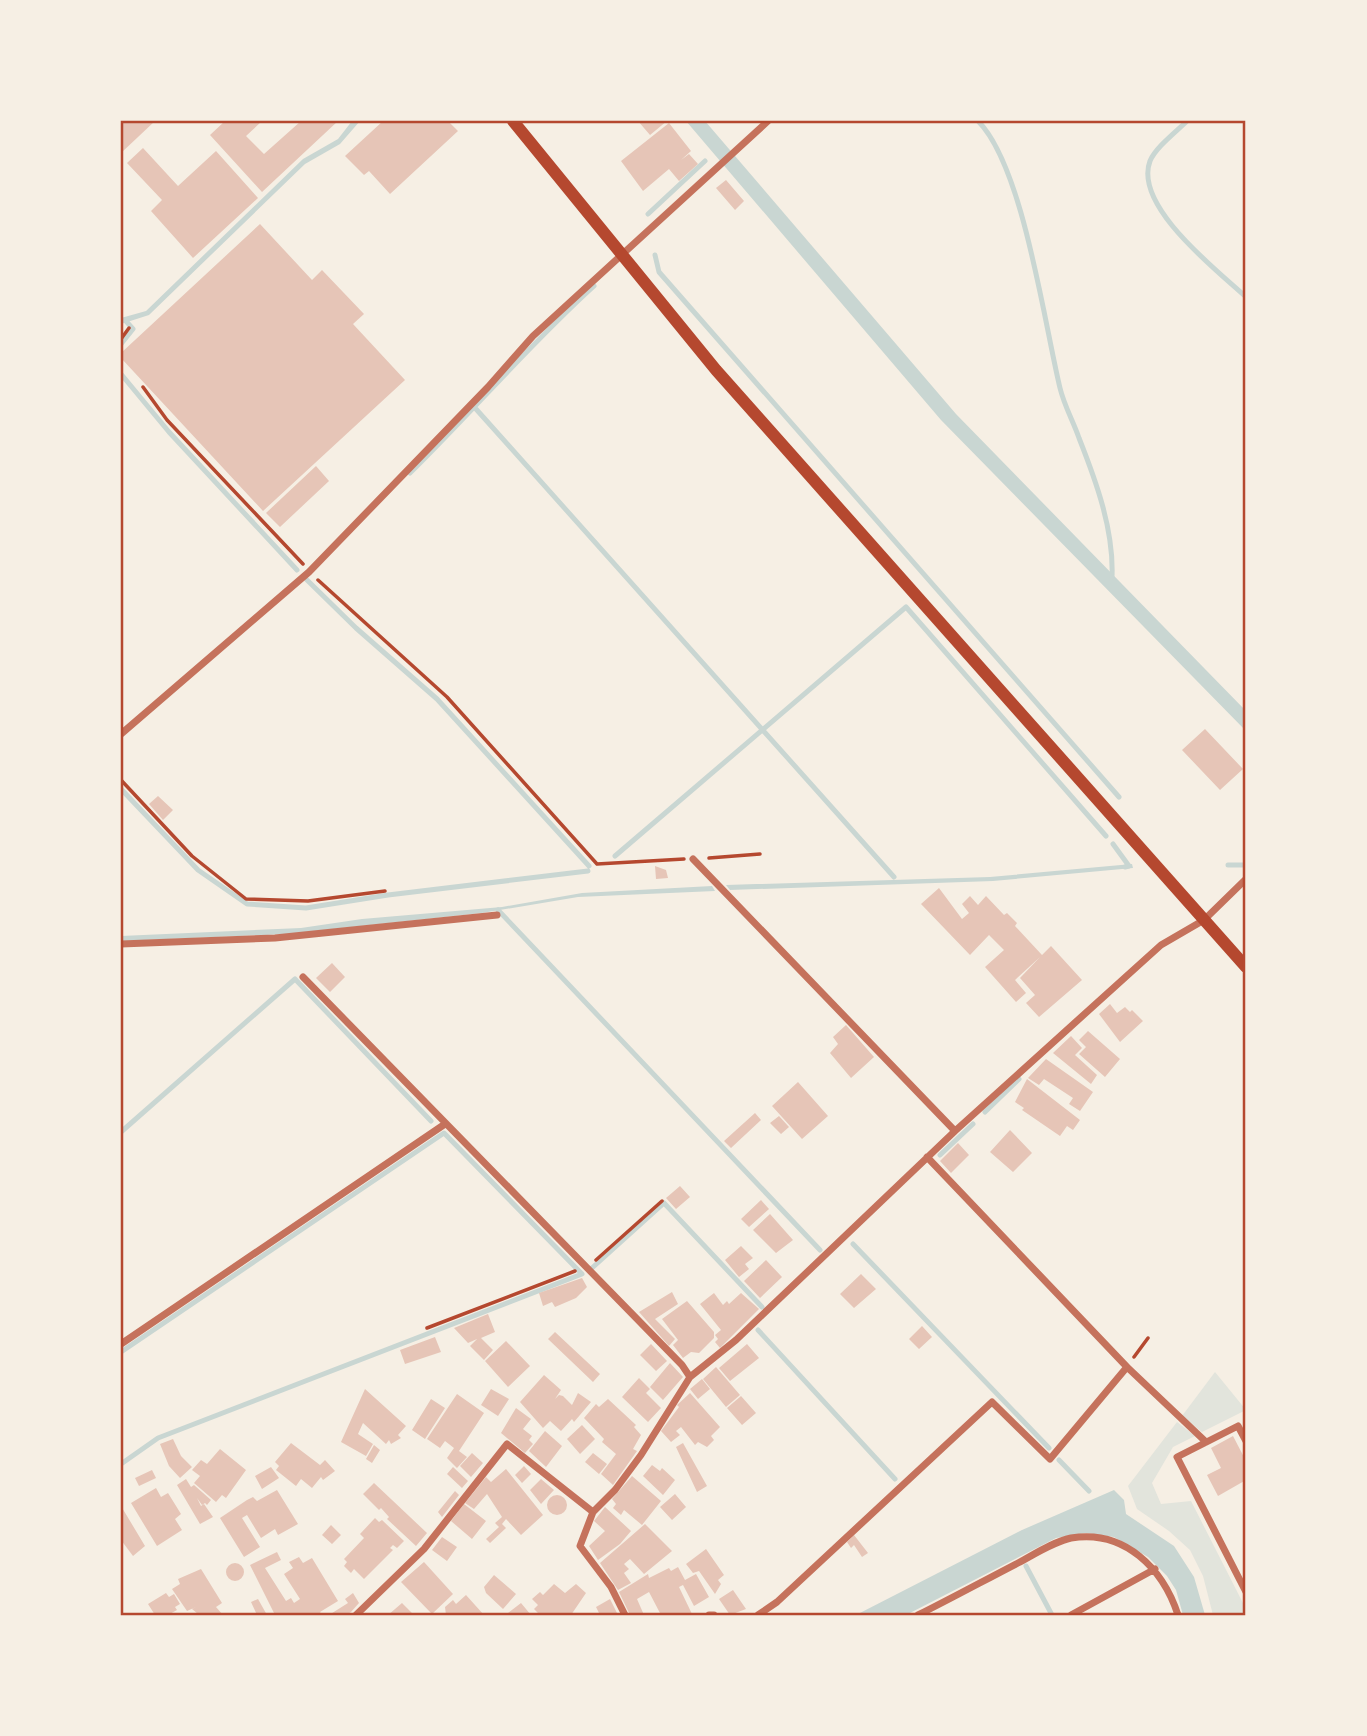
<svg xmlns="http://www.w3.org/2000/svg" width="1367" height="1736" font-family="Commissioner,sans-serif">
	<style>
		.green { fill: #e2e4dc }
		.water { fill: #c9d6d2 }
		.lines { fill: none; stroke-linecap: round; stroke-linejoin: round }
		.stream { stroke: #c9d6d2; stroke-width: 5 }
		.building { fill: #e6c5b7 }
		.path { stroke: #b5482f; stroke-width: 3.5 }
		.minor { stroke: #c5725c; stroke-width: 7 }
		.secondary { stroke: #b5482f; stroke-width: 12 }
		.neatline { fill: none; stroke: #b5482f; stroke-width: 2.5 }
	</style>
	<rect width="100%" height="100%" fill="#f6efe4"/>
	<path class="green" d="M1215,1372l31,38 -44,22 -20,-16z
		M1177,1422l18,14 -22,11 -21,36 9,21 30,-3 55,108v6h-33l-10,-39 -13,-26 -21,-19 -32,-22 -9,-23z"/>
	<path class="water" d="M352,121h8l-20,23 -35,20 -156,151 -28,9v-6l25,-7 157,-152 35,-20z
		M686,121h19l251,293 290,297v20l-305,-311z
		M1132,864l1,4 -140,13 -263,9 -4,-5 264,-8z
		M712,886l3,5 -137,6 -96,16 -195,21 -166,7v-5l180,-8 61,-9 140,-12 80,-14z
		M1114,1490l10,10 2,14 48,32 20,31 11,38h-22l-7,-25 -9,-14 -19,-19 -34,-20 -28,-4 -30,5 -150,77h-50l166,-85z"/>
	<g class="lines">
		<path class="stream" d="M978,121c45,45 66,201 82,267 4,17 13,33 19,50 17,43 35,92 33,139
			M1187,121c-11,11 -31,26 -37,40 -17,45 68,110 96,136
			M648,214l57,-53
			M655,255l4,17 460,525
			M121,344l12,-15 -8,-9
			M121,374l48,58 128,138
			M476,409l418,468
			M410,473c63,-62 119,-128 184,-187
			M307,580l49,48 81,71 152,167
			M121,789l77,81 49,34 59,4 82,-13 200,-24
			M1113,844l16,22 -4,1
			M615,856l291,-249 200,229
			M1228,865h18
			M498,910l322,340
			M985,1112l34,-33
			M121,1132l174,-153 136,142
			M940,1155l33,-31
			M853,1244l196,204
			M592,1268l72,-65 98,104
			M758,1330l137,149
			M121,1352l323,-219 138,141 -424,164 -37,26
			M1059,1460l30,31
			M1026,1566l26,49"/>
	</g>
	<path class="building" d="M121,121h34l-34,32z
		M225,121h37l-16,15 18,18 37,-33h37l-76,71 -52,-57z
		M383,121h65l10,10 -68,63 -21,-23 -5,4 -19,-19z
		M638,121h29l-17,14z
		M669,123l22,28 -10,9 8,-6 9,10 -19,17 -10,-12 -26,22 -22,-30z
		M143,148l35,38 38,-35 42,47 -65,60 -42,-47 11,-11 -35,-37z
		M726,180l18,21 -9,9 -19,-22z
		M260,224l52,56 10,-10 42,44 -11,10 52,56 -142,131 -142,-153v-5z
		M316,466l13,15 -49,46 -14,-14z
		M1205,729l38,40 -23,21 -38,-40z
		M158,796l15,14 -10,10 -14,-16z
		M655,866l11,4 2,8 -12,1z
		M939,888l23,31 7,-6 -7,-9 8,-8 8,9 8,-9 18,19 3,-2 10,10 -2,3 27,29 9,-9 31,34 -43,37 -13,-14 9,-8 -15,-17 20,-21 -25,23 11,13 -10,9 -31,-35 19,-17 -15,-15 -19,20 -49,-51z
		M332,963l13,14 -15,15 -14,-14z
		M1110,1004l7,9 8,-6 5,5 2,-2 11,11 -23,21 -21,-28z
		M846,1025l28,32 -23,21 -21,-25 8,-9 -5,-7z
		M1088,1031l32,28 -15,18 -26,-23 7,-7 -7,-7z
		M1071,1036l11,12 -7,7 22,20 -6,9 -38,-31z
		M1046,1059l47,33 -13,19 -11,-7 4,-6 -29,-19 -5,6 -11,-7z
		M1027,1079l53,41 -7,10 -6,-4 -7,10 -38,-26 2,-2 -9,-6z
		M798,1082l30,34 -26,23 -30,-33z
		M755,1113l6,7 -30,28 -7,-7z
		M779,1116l10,11 -8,7 -11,-11z
		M1010,1130l22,23 -19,19 -23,-20z
		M958,1143l11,12 -18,18 -11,-12z
		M680,1186l10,11 -14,12 -10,-11z
		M761,1200l8,9 -20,18 -8,-8z
		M770,1214l23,26 -17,13 -23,-23z
		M741,1246l12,12 -8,6 4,5 -10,8 -14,-17z
		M766,1260l16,17 -22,21 -16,-17z
		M861,1274l15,15 -22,19 -14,-14z
		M582,1278l5,9 -11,11 -21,9 -3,-5 -9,4 -4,-13z
		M672,1292l6,12 -23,15 20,20 -6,7 -30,-34z
		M714,1293l9,12 4,-4 2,3 12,-11 18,16 -39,39 -5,-6 3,-3 -3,-4 6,-5 -21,-26z
		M687,1301l27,31v6l-15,15 -8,-1 -8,6 -10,-13 5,-5 -16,-21z
		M488,1314l7,18 -14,6 12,12 -9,10 -14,-14 7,-7 -9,4 -14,-15z
		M922,1326l10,11 -13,12 -10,-10z
		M555,1332l45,42 -7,8 -45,-43z
		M435,1337l6,15 -36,12 -5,-14z
		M506,1341l24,25 -22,21 -23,-26z
		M651,1344l16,17 -11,10 -16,-16z
		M747,1344l12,14 -29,23 -11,-13z
		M670,1363l13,14 -20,23 -13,-13z
		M716,1367l24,28 -14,12 -23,-28z
		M544,1375l17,15 -6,9 4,-4 4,1 9,9 6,-12 13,9 -17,20 -2,-3 -11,12 -11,-10 -7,7 -23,-26z
		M639,1378l11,11 -4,4 15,15 -13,14 -26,-25z
		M702,1379l8,10 -12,10 -8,-10z
		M365,1389l41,37 -8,9 3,3 -10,6 -2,-4 -3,4 -23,-21 -5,11 15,10 -7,12 -25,-14z
		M491,1389l18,10 -11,17 -17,-11z
		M690,1393l30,34 -9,9 3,4 -7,7 -9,-5 -3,3 -14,-18 -5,4 4,4 -9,7 -10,-11 18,-24 -2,-2z
		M457,1394l27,19 -25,38 8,6 -10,11 -10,-10 7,-10 -9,-7 -5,7 -13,-9z
		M741,1396l15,17 -14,12 -15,-17z
		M431,1399l14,9 -20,31 -13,-9z
		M608,1399l28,26 -2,2 7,8 -8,14 4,2 -24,34 -12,-11 15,-20 -14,-12 2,-3 -20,-21 12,-14 3,3z
		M516,1408l15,11 -8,10 9,7 -3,4 4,4 -8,9 -24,-20z
		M582,1425l13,14 -15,15 -13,-15z
		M545,1431l17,15 -16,21 -17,-16z
		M1233,1436l13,25v19l-28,16 -11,-21 14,-7 -10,-20z
		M173,1439l8,17 11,11 -12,11 -11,-12 -9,-22z
		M291,1443l29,22 5,-5 10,11 -12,9 -2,-3 -9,11 -11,-9 -5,7 -20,-16 3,-4 -4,-4z
		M683,1443l24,43 -10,6 -21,-45z
		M374,1445l6,5 -8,13 -6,-4z
		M220,1449l26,21 -20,28 -4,-3 -6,7 -22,-19 6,-7 -8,-6 9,-10 6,4z
		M472,1453l11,10 -12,14 -11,-11z
		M593,1453l14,11 -8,10 -14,-12z
		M652,1465l8,6 2,-3 13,12 -12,15 -20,-19z
		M524,1466l7,8 -9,9 -7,-8z
		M271,1467l8,11 -17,11 -7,-13z
		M453,1467l15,14 -6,7 -15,-14z
		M506,1469l37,46 -22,20 -15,-16 -4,5 4,4 -16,15 -4,-4 13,-12 -4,-4 7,-6 -15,-23 -13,15 -9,-6 21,-26 5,5z
		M152,1470l4,8 -17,8 -4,-8z
		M632,1476l29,25 -19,24 -18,-15 -3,5 -8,-7 3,-4 -4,-5z
		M186,1479l5,8 3,-2 17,15 -4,5 -2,-2 -3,2 -5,-7 4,8 -3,2 6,-4 9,13 -13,7 -23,-39z
		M541,1479l13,11 -13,14 -11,-14z
		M374,1483l53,50 -11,13 -29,-27 2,-2 -8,-9 -2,2 -16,-16z
		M156,1488l5,9 7,-4 13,21 -6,5 7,11 -25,16 -26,-43z
		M277,1490l21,34 -20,11 -3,-6 -14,9 -14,-23 -5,3 18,29 -16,10 -24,-39 27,-18 6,-3 4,4z
		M455,1491l4,4 -17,22 -4,-5z
		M675,1494l11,13 -14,13 -12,-13z
		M547 1505a10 10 0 1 1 20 0a10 10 0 1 1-20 0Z
		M464,1504l22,17 -14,18 -21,-18z
		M121,1506l24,40 -12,10 -12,-16z
		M605,1507l26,24 -11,13 -22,16 -9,-14 16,-15 -11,-10z
		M375,1518l4,4 3,-2 22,21 -7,7 -4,-3 -3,3 3,2 -29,29 -10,-10 -3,4 -7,-7 3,-4 -3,-3 20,-21 -4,-4z
		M645,1524l27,27 -28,23 -14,-15 -6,5 5,5 -5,4 7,10 -13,7 -18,-27z
		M331,1525l10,10 -9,9 -10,-9z
		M854,1535l14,18 -6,4 -8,-12 -3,3 -4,-6z
		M442,1537l15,10 -10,14 -15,-11z
		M706,1549l18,26 -6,5 3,4 -6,10 -16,-23 -6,2 -7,-9z
		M277,1552l4,8 -16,8 21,33 5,-3 3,5 6,-4 -16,-25 9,-6 -4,-6 10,-5 4,6 9,-5 26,43 -18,11 2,3h-47l-25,-50z
		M424,1562l29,32 -21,20 -31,-32z
		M226 1572a9 9 0 1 1 18 0a9 9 0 1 1-18 0Z
		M678,1567l7,13 11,-6 13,23 -15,9 -11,-21 -4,2 13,27 -31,1 -12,-23 -12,7 7,16h-14l-11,-23 29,-18 1,4 20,-10 2,3z
		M201,1569l21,34 -6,4 7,8h-28l3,-1 -6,-5 4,-2 -9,4 -15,-22 8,-5 -2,-5z
		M494,1575l22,19 -13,15 -17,-16 -2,-6z
		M554,1584l11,9 11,-9 10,9 -15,22h-31l-6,-6 4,-4 -6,-6 8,-7 3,3z
		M733,1590l13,19 -16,6 -11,-16z
		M166,1593l3,4 5,-3 6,10 -5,3 2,3 -9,5h-13l-7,-11z
		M353,1593l6,10 -8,9 -5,3h-17l19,-12 -3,-4z
		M466,1595l18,20h-38l-1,-8 8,-7 3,4z
		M258,1599l9,16h-10l-6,-13z
		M610,1599l8,16h-18l-4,-8z
		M402,1603l12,12h-26z
		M521,1603l10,12 -23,-2z"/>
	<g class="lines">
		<path class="path" d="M121,339l8,-11
			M143,387l24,33 136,144
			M318,580l129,117 150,167 87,-5
			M121,780l71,76 54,43 62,2 77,-10
			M709,858l51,-4
			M596,1260l66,-59
			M427,1328l148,-57
			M1134,1357l14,-19"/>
		<path class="minor" d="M121,734l188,-162 179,-185 45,-51 235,-215
			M693,859l262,272
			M121,944l154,-6 222,-23
			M303,977l379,388 8,12
			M927,1157l200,210
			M121,1344l324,-220
			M1246,1441l-8,-15 -61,31 69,135
			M356,1615l68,-66 83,-105 86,68
			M625,1615l-14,-28 -31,-41 13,-34 22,-22 26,-35 49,-78 46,-37 219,-209 206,-186 43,-25 42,-41
			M709,1615h5
			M758,1615l19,-13 215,-200 58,57 77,-92 79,75
			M918,1615c34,-17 67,-35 100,-52 17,-9 35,-21 53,-25 54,-9 92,31 107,77
			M1071,1615l84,-46"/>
		<path class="secondary" d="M513,121l203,249 530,597"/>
	</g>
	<rect width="1367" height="1736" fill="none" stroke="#f6efe4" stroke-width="245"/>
	<rect x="122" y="122" width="1122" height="1492" class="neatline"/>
</svg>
